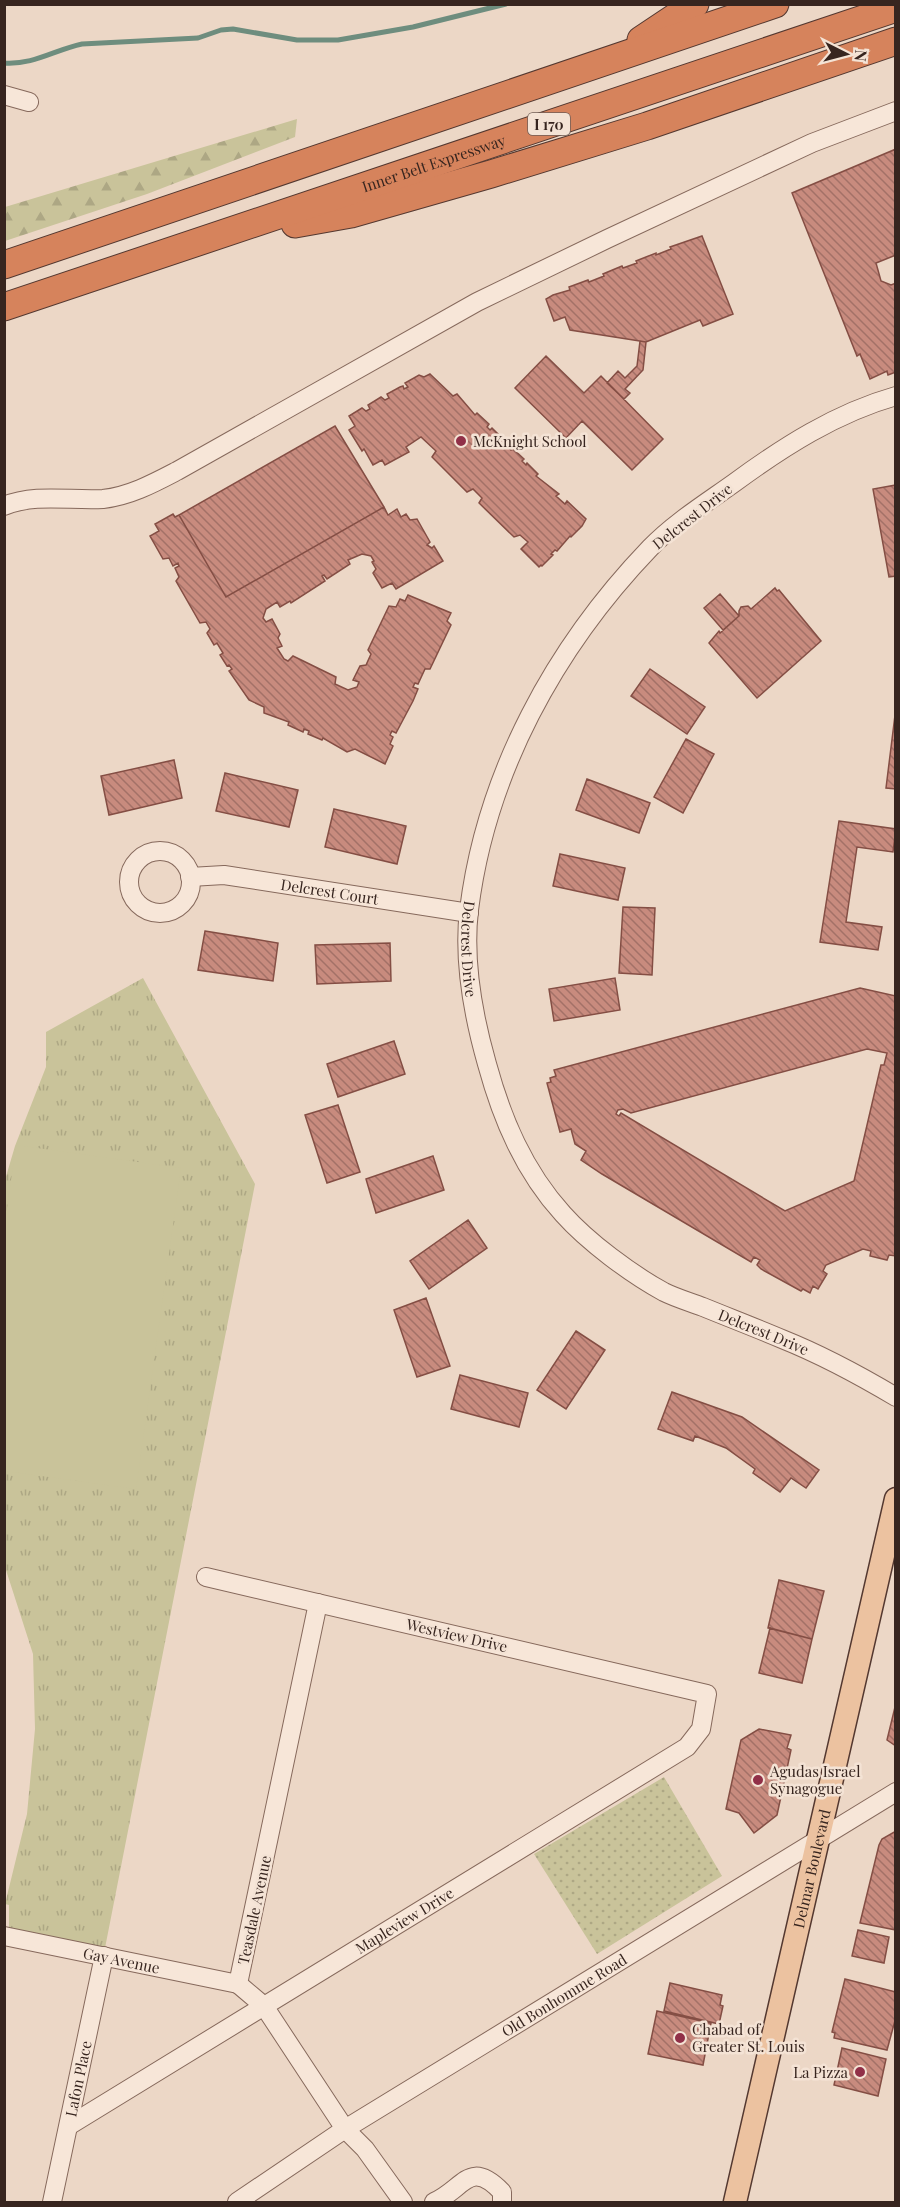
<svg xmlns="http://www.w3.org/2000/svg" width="900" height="2207" font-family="'Playfair Display',serif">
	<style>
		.grass { fill: url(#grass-dots) }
		.forest { fill: url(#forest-firs) }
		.park { fill: url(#park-tufts) }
		.pitch { fill: #c9c39a }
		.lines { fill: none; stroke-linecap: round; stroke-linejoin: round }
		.stream { stroke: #6e8d7e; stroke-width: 5 }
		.building { fill: url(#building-back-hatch); stroke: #844e44; stroke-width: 1.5; fill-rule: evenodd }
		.minor-casing { stroke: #86695c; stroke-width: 20 }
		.major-casing { stroke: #543830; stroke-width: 25 }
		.highway-casing { stroke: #543830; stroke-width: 29 }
		.minor { stroke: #f7e6d8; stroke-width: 18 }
		.major { stroke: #ecc2a0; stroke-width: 22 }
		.highway { stroke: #d6835c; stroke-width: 27 }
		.poi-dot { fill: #913048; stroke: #f4e3d5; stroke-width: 2 }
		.labels { text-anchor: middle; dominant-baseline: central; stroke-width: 5; stroke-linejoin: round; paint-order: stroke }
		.shield { fill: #f4e3d5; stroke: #705e56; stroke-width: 1.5 }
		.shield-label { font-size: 14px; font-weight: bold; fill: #37251f }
		.street-label { font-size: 15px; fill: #37251f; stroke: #f4e3d5 }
		.poi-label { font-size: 15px; fill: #37251f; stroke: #f4e3d5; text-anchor: start }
	</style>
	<defs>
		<pattern id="grass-dots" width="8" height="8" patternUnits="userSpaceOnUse" patternTransform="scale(1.5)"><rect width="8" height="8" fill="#c9c39a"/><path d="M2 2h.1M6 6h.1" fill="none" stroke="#ada784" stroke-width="1.8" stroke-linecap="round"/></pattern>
		<pattern id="forest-firs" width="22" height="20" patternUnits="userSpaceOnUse" patternTransform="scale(1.5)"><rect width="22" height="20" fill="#c9c39a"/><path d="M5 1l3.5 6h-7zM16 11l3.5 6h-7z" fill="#ada784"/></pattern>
		<pattern id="park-tufts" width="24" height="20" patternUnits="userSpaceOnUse" patternTransform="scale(1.5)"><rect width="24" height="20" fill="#c9c39a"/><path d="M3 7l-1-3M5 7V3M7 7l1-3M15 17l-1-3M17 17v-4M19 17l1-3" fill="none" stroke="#ada784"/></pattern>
		<pattern id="building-back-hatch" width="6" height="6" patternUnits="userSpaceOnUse" patternTransform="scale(1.5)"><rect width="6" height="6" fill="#c88b7e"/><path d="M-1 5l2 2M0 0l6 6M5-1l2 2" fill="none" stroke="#a37167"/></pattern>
	</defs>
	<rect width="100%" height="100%" fill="#ecd7c6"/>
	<path class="grass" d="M664,1777l58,99 -125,78 -63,-100z"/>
	<path class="forest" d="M297,119l-2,18 -148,57 -142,47v-34z"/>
	<path class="park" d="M143,978l112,206 -150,764 -96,-20v-23l-4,-1 22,-90 8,-85 -2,-75 -28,-87v-387l10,-34 31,-79v-35z"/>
	<path class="pitch" d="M16,1145l165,23 -45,321 -131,-18 -1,-242z"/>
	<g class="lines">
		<path class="stream" d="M4,63c30,2 50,-13 78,-19l116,-6 23,-8 12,-1 64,11h41l75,-13 93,-23"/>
	</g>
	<path class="building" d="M896,149v106l-20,8 5,18 10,4 5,-2v89l-8,3 -1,-4 -17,8 -10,-25 -3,2 -65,-163z
		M702,236l31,78 -30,12 -3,-6 -54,22 -76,-12 -5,-13 -11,4 -8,-22 7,-4 17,-5 -1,-3 19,-7 1,2 15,-6 -1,-2 19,-8 1,2 14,-5 -1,-2 20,-8v2l15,-6 -1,-2z
		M640,341l6,1 -3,28 -18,19 5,4 -6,6 -17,-16 11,-12 7,7 12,-12z
		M546,356l38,37 17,-17 62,63 -31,31 -50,-49 -16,17 -51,-50z
		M430,374l23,22 4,-2 18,21 2,-2 12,11 -2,3 3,3 2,-2 11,11 -1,2 9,9 2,-1 11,10 -2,2 4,4 1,-2 11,11 -2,2 23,18 -3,2 9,8 2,-3 19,18 -4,7 -11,11 -1,-1 -13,15 -2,-1 -4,4 2,1 -11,11 -1,-1 -2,2 -18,-18 7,-7 -8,-7 -6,2 -35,-34 3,-5 -9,-9 -6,3 -35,-35 4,-6 -15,-14 -15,10 3,5 -24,13 -3,-5 -9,5 -9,-16 -2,2 -13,-21 6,-4 -6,-10 13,-8 4,3 4,-2 -2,-4 13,-8 4,3 4,-2 -2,-4 13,-7 3,-1 1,3 4,-2 -3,-4 14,-8 5,2z
		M335,426l49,81 -158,90 -47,-82z
		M896,485v91l-7,1 -16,-88z
		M384,507l4,8 9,-6 4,8 5,-3 4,6 7,-1 13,23 -3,3 5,3 2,-2 9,15 -47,28 -4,-6 -10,5 -9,-15 3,-4 -4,-7 2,-1 -3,-5 -9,-2 -14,6 2,4 -23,15 -3,-4 -2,1 3,5 -34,22 -1,-2 -10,6 -3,-5 -11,7 -3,9 3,4 6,-3 8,15 -2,4 4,8 -5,2 7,11 4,2 5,-5 43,21 -1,7 13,6 9,-3 2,-5 -6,-2 7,-14 6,-1 5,-11 -3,-4 21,-44 7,1 4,-8 5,2 3,-6 43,18 -4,8 4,4 -21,44h-5l-7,15 -3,-1 -2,4 5,2 -5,12 -17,32 -4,-2 -2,4 3,2 -3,7 3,2 -8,18 -30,-15 -8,3 -24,-14 -1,2 -14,-6 1,-3 -5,-2 -1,3 -15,-7 1,-3 -25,-9v-6l-15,-7 -20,-29 3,-2 -3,-4 -2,1 -7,-11 3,-2 -6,-10 -3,2 -7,-12 3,-4 -4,-7 -6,1 -24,-42 3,-4 -4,-9 4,-2 -1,-3 -5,3 -4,-8 -6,1 -13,-23 9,-5 -4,-7 18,-10 2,3 4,-2 47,82z
		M775,588l2,3 2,-1 42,51 -64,57 -48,-55 10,-12 1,2 19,-17v-5l2,-4 7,-1 3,3z
		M720,594l19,22 -16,14 -19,-22z
		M650,669l55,38 -18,27 -56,-38z
		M896,707v82l-10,-1z
		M686,739l28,15 -31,59 -29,-16z
		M174,760l8,38 -73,17 -8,-39z
		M225,773l73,17 -9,37 -73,-16z
		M587,779l63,24 -11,30 -63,-23z
		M334,809l72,17 -9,38 -72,-17z
		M839,821l57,8 -3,23 -36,-5 -11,75 36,5 -4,23 -58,-8z
		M560,854l65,14 -7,32 -65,-14z
		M623,907l32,1 -3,67 -33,-2z
		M205,931l73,12 -5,38 -75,-11z
		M390,943l1,38 -74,3 -2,-39z
		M615,978l5,32 -66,11 -5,-32z
		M860,988l36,8v260l-7,-1 -2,5 -17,-4 1,-5 -8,-2 -37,16 -3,6 4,3 -9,15 -5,-3 -3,7 -7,-4 -2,2 -40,-22 -4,-4 3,-5 -6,-3 -3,5 -149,-88 -21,-14 5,-9 -11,-7 -4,-15 -11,3 -13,-49 4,-1 -1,-4 6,-2 -2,-6zM867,1049l20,4 -3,12h-3l-27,116 -69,30 -164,-98 -2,3 -3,-2 2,-4 5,-1 8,4z
		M394,1041l11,33 -67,23 -11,-33z
		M338,1105l22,67 -33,11 -22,-68z
		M433,1156l11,34 -68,23 -10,-34z
		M468,1220l19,28 -58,41 -19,-28z
		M426,1298l24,68 -33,11 -23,-67z
		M576,1331l29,19 -39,59 -29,-19z
		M460,1375l68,18 -9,34 -68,-18z
		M672,1392l70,25 77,53 -13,18 -15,-10 -11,14 -27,-19 2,-4 -29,-21 -31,-12 -2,5 -35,-12z
		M779,1580l45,11 -12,48 -44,-11z
		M770,1628l42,11 -10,44 -43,-10z
		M896,1703v43l-9,-6z
		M759,1729l32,6 -4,13 4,2 -14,65 -23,18 -15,-20 -13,-4 15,-69z
		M896,1831v99l-36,-7 19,-78 3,-6z
		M858,1930l31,7 -5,26 -32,-7z
		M845,1979l51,13v25l-9,33 -53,-12 1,-5 -3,-1z
		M670,1983l52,12 -2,10 3,1 -4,18 -55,-13z
		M657,2011l54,12 -8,42 -55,-11z
		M842,2048l44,11 -8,37 -44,-11z"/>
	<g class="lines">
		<g class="minor-casing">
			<g id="minor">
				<path d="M4,95l25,7"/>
				<path id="s1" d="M896,396c-60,17 -113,51 -162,87 -28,20 -60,40 -84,65 -95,99 -164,225 -181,362 -6,51 4,105 18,154 15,55 37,107 76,150 25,28 68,60 101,78 12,6 26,10 39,15 27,11 53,21 79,32 40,16 77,36 114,58"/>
				<path d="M4,506c32,-13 66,-5 99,-7 27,-3 51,-16 74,-28l300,-169 130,-63 205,-96 84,-32"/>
				<circle cx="160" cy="882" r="31"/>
				<path id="s2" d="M190,877l34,-2 245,38"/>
				<path d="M318,1603l-80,381 26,22 81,123 20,20 38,53"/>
				<path id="s3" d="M4,1936l234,48"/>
				<path id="s4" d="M70,2125l617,-378 14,-18 6,-35 -501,-117"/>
				<path id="s5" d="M52,2202l52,-246"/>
				<path id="s6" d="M237,2202l108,-73 551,-337"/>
				<path d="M434,2202c30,-13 35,-44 68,-10v10"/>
			</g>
		</g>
		<g class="major-casing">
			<g id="major">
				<path id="s7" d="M735,2202l161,-703"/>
			</g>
		</g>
		<g class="highway-casing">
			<g id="highway">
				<path d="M641,40l54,-36"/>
				<path d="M295,224l56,-10 140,-40 156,-48 249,-85"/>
				<path d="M4,265l771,-261"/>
				<path id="s8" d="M4,307l892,-299"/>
			</g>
		</g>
		<use href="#minor" class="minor"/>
		<use href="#major" class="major"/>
		<use href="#highway" class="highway"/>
	</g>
	<g class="poi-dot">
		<circle cx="461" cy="441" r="6"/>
		<circle cx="758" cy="1780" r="6"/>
		<circle cx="680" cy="2038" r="6"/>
		<circle cx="860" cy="2072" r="6"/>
	</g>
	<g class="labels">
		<rect class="shield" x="528" y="113" width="42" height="22" rx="4.5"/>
		<g class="shield-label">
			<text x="549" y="124">I 170</text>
		</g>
		<g class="street-label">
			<text stroke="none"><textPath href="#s8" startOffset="453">Inner Belt Expressway</textPath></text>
			<text transform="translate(692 516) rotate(-38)">Delcrest Drive</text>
			<text stroke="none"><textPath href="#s2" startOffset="141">Delcrest Court</textPath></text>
			<text stroke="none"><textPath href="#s1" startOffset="742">Delcrest Drive</textPath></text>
			<text stroke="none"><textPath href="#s1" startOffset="1264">Delcrest Drive</textPath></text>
			<text transform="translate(457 1635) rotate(13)">Westview Drive</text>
			<text stroke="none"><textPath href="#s7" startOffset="342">Delmar Boulevard</textPath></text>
			<text transform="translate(254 1910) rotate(-78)">Teasdale Avenue</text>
			<text stroke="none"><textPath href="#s4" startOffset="392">Mapleview Drive</textPath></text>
			<text stroke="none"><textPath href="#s3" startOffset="120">Gay Avenue</textPath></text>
			<text stroke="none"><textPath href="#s6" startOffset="387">Old Bonhomme Road</textPath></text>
			<text stroke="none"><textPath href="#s5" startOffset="126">Lafon Place</textPath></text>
		</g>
		<g class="poi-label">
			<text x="473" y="441">McKnight School</text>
			<text x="770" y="1771">Agudas Israel<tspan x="770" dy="17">Synagogue</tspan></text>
			<text x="692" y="2029">Chabad of<tspan x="692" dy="17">Greater St. Louis</tspan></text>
			<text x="848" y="2072" text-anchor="end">La Pizza</text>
		</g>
	</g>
	<rect width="900" height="2207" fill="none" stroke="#37251f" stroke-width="12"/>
	<g transform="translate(846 54) rotate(96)" stroke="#f4e3d5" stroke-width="4.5" paint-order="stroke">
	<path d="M0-4.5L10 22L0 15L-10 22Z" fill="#37251f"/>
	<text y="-9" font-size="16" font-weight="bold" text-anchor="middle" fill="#37251f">N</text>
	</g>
</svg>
